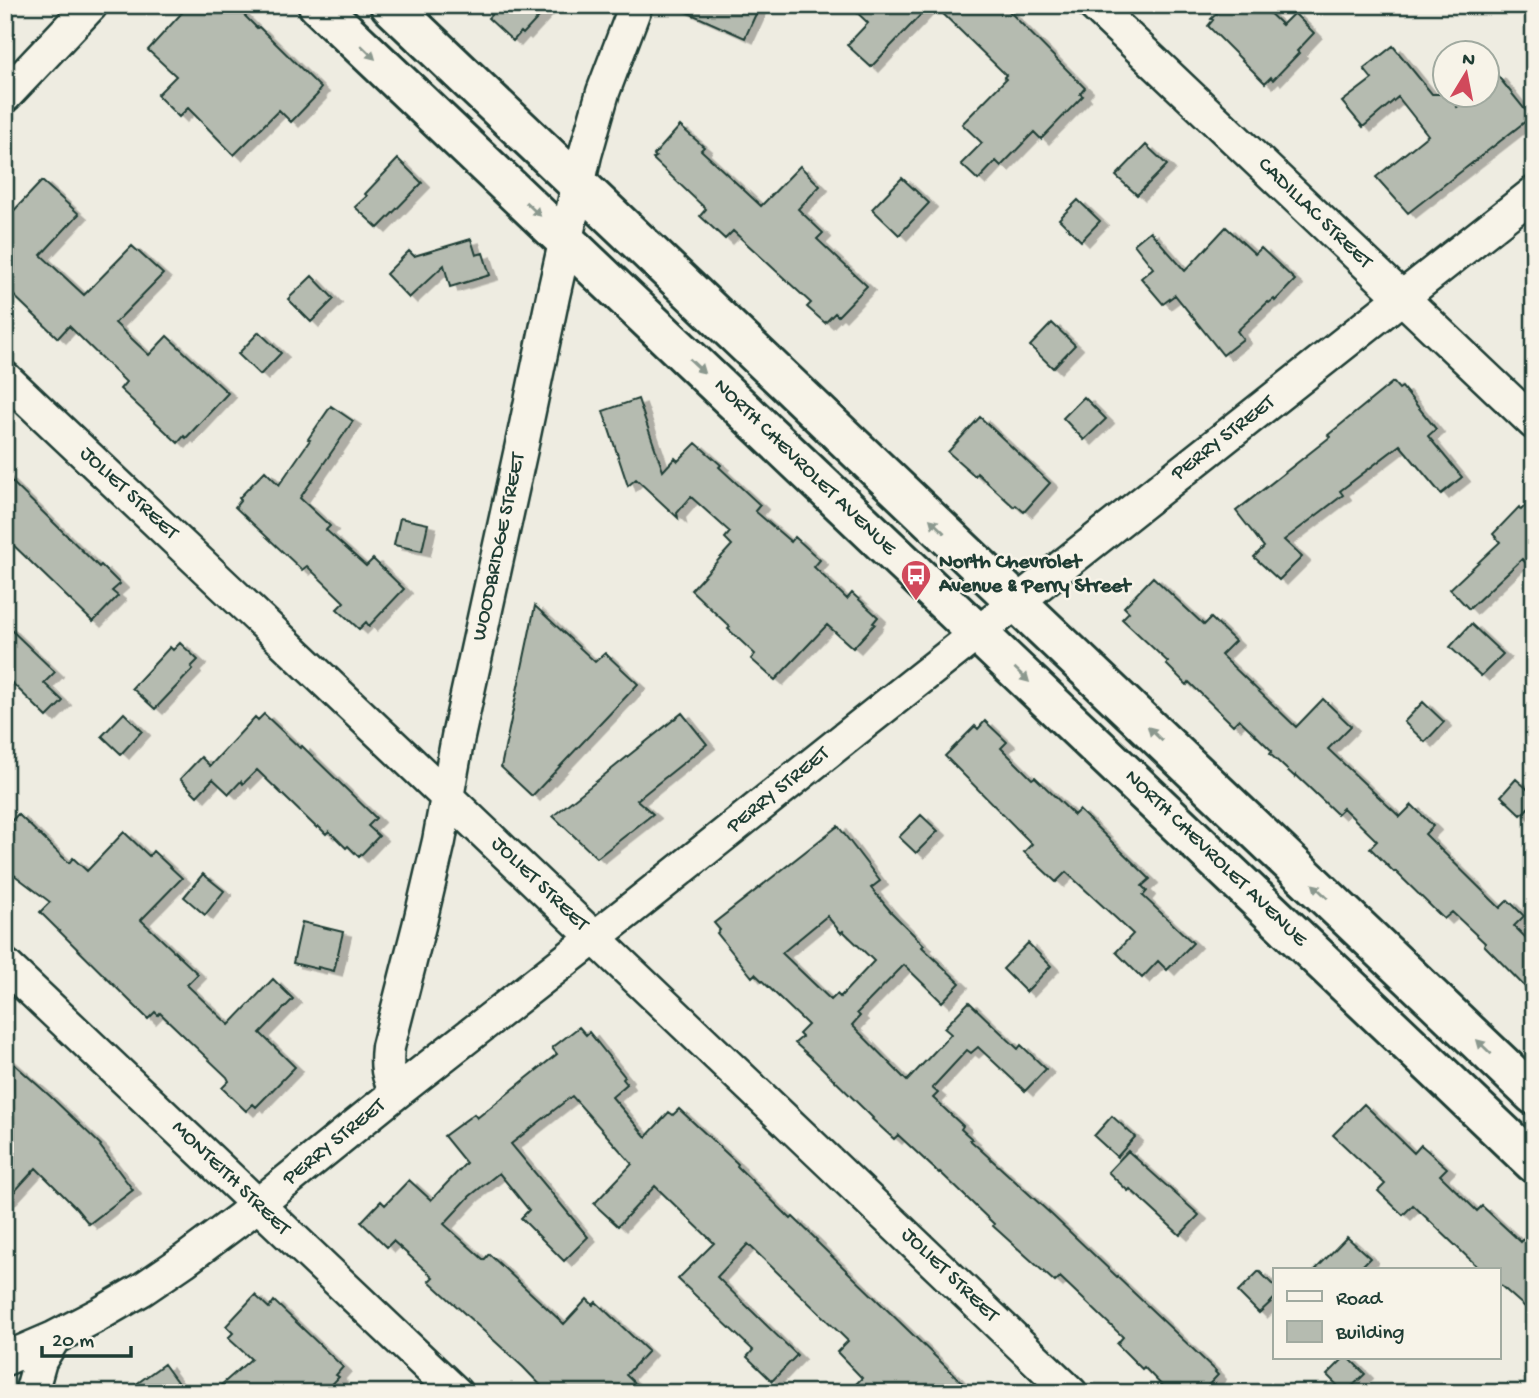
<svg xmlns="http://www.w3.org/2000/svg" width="1539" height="1398" font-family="'Gochi Hand',sans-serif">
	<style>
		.building { fill: #b5bbb0; stroke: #1f3d34; stroke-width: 2; fill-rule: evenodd; filter: url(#shadow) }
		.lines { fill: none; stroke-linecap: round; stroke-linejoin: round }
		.street-casing { stroke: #1f3d34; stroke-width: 37 }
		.secondary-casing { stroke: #1f3d34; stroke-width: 44 }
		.street { stroke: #f7f3e8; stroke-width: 32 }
		.secondary { stroke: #f7f3e8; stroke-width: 38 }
		.oneway { fill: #8b988e }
		.labels { text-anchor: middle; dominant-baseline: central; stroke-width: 5; stroke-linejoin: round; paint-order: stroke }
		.street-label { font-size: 21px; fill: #1f3d34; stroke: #f7f3e8 }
		.poi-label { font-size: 21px; font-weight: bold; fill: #1f3d34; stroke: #f7f3e8; text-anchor: start }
	</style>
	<defs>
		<filter id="shadow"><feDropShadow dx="8" dy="4.5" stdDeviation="0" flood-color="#0004"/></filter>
	</defs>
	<rect width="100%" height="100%" fill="#eeece1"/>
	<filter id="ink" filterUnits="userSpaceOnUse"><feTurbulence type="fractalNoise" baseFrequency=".0143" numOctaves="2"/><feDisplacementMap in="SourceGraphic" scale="14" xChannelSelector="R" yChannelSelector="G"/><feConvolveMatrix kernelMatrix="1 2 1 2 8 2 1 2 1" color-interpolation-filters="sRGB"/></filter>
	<g filter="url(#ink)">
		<path class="building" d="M189,5h45l23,23 2,-1 62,61 -4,5 1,1 -27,28 -12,-12 -45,45 -46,-47 -9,9 -22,-22 19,-19 -28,-26z
			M501,5h49l-27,29 -2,-2 -8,9 -25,-23z
			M671,5h89l-15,33z
			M849,5h81l-59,62 -24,-22 21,-22z
			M934,5h69l82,83 -5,6 3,2 -42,43 -7,-7 -33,34 -5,-5 -18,19 -17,-16 21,-21 -20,-19 44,-45 -2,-2 2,-2z
			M1225,5h36l21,20 12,-12 20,20 -17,18 2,2 -26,27 -2,-3 -6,6 -57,-57 5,-6 -2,-1z
			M1393,46l39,48h15l10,13 16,-13h14v-11l10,-8 34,42 -123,96 -32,-36 52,-42 -30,-38 -35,30 -21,-25 30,-23 -8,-10z
			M680,126l24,21 -3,3 60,56 39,-40 20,20 -22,23 25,24 -6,6 50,47 -29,30 -3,-3 -10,10 -18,-16 4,-4 -78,-72 -8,8 -25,-23 6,-7 -53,-50 3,-2 -2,-2z
			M1146,145l21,20 -30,30 -21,-19z
			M398,159l24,24 -44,45 -23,-21 12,-11 -2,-2z
			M902,178l27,25 -30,32 -27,-26z
			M42,181l37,33 -38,41 43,40 48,-49 31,28 -48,49 34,32 18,-19 61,57 -42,45 -2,-2 -6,7 -58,-54 6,-7 -57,-56 -11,12 -53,-51v-67z
			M1078,200l22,21 -19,20 -22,-22z
			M1226,227l29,27 6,-6 34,32 -20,21 -1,-2 -5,4 -1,-1 -31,29 6,8 -20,16 -48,-60 -12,9 -22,-26 12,-10 -19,-24 16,-13 35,40z
			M471,239l5,16 7,-2 7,22 -40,12 -6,-22 -35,33 -23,-24 23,-23 5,5z
			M312,276l22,23 -23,23 -23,-23z
			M1052,323l23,22 -22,23 -23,-22z
			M259,332l22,21 -21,22 -22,-21z
			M1393,382l6,7 3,-2 34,42 -8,7 34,41 -21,17 -41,-49 -60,46 3,4 -59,45 18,17 -23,23 -25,-23 10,-10 -28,-36 94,-74 -2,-2z
			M1084,397l22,22 -22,21 -21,-22z
			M638,399l25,72 12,-13 3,3 18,-18 25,22 -2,2 41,38 -5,6 36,31 4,-5 25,23 -6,7 33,32 5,-6 26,24 -5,6 2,1 -22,24 -26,-23 -52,55 -24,-21 4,-5 -27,-25 2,-2 -39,-37 41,-45 -7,-7 5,-6 -39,-35 -14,16 1,5 -42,-39 -8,7 -25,-75z
			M331,406l22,15 -53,77 30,28 -4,4 40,36 7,-7 31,30 -35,37 -3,-4 -7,7 -22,-20 7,-7 -37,-36 -5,4 -67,-63 6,-7 -2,-2 26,-27 14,14 31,-45 -2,-1z
			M980,417l70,66 -26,29 -8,-7 -2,2 -37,-34 -2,3 -27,-24z
			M5,475l94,92 2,-2 19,19 -8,7 6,5 -25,26 -88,-85z
			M1534,497v74l-12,-12 -53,50 -19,-20 50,-47 -7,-8 26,-27 2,3z
			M400,518l28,6 -6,27 -28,-6z
			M1153,577l51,48 7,-7 24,23 -14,14 75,72 27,-28 28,27 -23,23 72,68 12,-12 21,21 -8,8 75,74 8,-8 16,16 -10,10 20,20v50l-50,-51 1,-2 -33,-31 -8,7 -49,-48 -1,1 -24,-24 7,-7 -34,-33 -6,6 -41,-39 -1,2 -25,-23 2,-3 -33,-32 -6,6 -44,-43 -2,3 -21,-21 2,-2 -46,-43 7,-7 -5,-5z
			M535,606l60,56 10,-9 33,31 -106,112 -31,-29z
			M5,624l50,48 -11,11 19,18 -16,16 -42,-41z
			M1471,624l32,30 -22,22 -31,-29z
			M180,643l18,17 -7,7 2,2 -38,40 -23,-21 38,-41 3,3z
			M1423,702l21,20 -19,20 -21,-20z
			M124,713l18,18 -21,23 -19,-18z
			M682,713l25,31 -70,56 16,14 -56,44 -44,-42z
			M264,714l36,34 2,-2 74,72 -8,8 11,10 -20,21 -11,-11 -2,2 -17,-17 -3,3 -8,-8 -1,2 -60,-58 -14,14 -2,-3 -12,13 -16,-15 -16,17 -17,-17 21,-22 9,9 45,-49 3,3z
			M985,721l22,21 -6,6 31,31 3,-2 39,38 5,-5 71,69 -8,7 5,5 -4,5 50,47 -26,27 -9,-9 -16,17 -26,-26 17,-18 -67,-62 -10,10 -32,-30 8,-8 -87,-88 30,-30 3,3z
			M1516,779l18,16v7l-13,13 -20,-19z
			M18,814l51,49 4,-5 14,13 37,-39 25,24 4,-5 29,27 -41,42 57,54 -11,11 42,40 44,-46 20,20 -33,34 35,34 -39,40 -3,-3 -7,7 -24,-23 7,-7 -2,-4 -67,-64 -2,2 -3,-3 -7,7 -108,-107 10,-10 -45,-34v-40z
			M921,815l17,16 -22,22 -17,-16z
			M838,826l42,55 -9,7 20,24 33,33 -2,2 38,36 -18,19 -38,-37 -47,48 3,3 -8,9 55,56 44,-47 -7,-6 25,-26 49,47 3,-4 25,24 -21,22 -47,-44 -7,6 -4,-3 -35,38 6,5 -5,5 30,28 -2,3 11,10 -2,1 82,75 164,156 -1,1 3,3 -17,18h-32l-25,-26 -2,2 -25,-25 6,-7 -63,-60 -5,5 -62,-56 1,-2 -54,-52 -1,1 -41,-38 -4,4 -22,-20 1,-1 -59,-58 -19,-17 7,-6 -3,-3 9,-9 -53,-51 -3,3 -35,-44 3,-3 -6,-7zM827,916l14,17 2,-2 31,30 -34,36 -3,-3 -6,6 -49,-47z
			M203,874l21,17 -19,24 -21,-18z
			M302,922l41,10 -9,39 -16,-4v2l-25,-6z
			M1028,943l23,23 -25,26 -23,-23z
			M579,1027l7,8 3,-3 36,45 -2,2 4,5 -15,13 34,40 23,-25 4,3 6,-6 59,55 -1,2 54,53 2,-2 24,23 -1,1 157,152h-126l15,-15 -25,-26 11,-11 -100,-97 -31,33 80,78 -25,26 -25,-24 6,-7 -75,-71 36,-36 -59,-57 -37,40 -24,-22 38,-40 -60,-68 -61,48 77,93 -24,24 -43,-43 8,-8 -30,-37 -29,23 -26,28 40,36 5,-6 75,70 23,-25 6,6 3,-3 52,49 -22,24 19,18h-97l-25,-26 -94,-86 4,-4 -40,-36 -6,6 -26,-25 20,-21 4,4 24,-25 22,20 35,-37 -22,-27 30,-22 3,4 80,-64 -5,-6z
			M5,1056l45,40 51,49 -1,1 33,44 -44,34 -13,-16 -40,-40 -31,34z
			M1364,1104l50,49 7,-8 26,23 -7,7 37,36 5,-5 39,36 13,-14v87l-35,-31v-14h-18l-68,-65 -10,10 -25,-24 7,-7 -52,-49z
			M1112,1116l23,21 -18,20 -23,-21z
			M1128,1151l71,64 -19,20 -50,-46 -2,2 -20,-19z
			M1347,1237l23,21 -12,12h-43z
			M1259,1271l16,16v11l-16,15 -21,-21z
			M255,1295l14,13 5,-7 69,66 -7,8 3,2 -15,16h-112l39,-34 -23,-21 5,-5 -7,-7z
			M1344,1358h5l16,16 -20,19 -18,-18z
			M164,1364l21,29h-61z"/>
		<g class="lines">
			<g class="street-casing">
				<path id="street" d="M1094,5l440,418
					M5,96l86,-91
					M5,378l399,378 667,637
					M5,965l451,428
					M397,1092c-10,-15 -11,-27 -9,-45l31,-121 20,-85 19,-104 63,-288 32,-153 32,-141 18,-63 33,-87
					M5,1359l49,-21 44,-23 43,-25 44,-30 56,-42 156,-126 234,-183 233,-186 670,-530
					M31,1393l9,-32 14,-23"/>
			</g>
			<g class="secondary-casing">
				<path id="secondary" d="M318,5l1216,1158
					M390,5l1144,1090"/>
			</g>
			<use href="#street" class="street"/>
			<use href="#secondary" class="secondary"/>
		</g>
		<defs><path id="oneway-solid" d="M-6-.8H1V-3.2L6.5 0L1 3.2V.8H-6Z" transform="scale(1.75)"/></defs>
		<g class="oneway">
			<use href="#oneway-solid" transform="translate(368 52) rotate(44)"/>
			<use href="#oneway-solid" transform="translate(533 209) rotate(43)"/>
			<use href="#oneway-solid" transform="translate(697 366) rotate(43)"/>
			<use href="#oneway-solid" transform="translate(937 526) rotate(-136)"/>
			<use href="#oneway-solid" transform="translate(1022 675) rotate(44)"/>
			<use href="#oneway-solid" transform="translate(1155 734) rotate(-136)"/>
			<use href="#oneway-solid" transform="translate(1320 891) rotate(-137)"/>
			<use href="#oneway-solid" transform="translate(1484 1047) rotate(-136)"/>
		</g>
	</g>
	<defs>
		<g id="bus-pin" transform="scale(1.575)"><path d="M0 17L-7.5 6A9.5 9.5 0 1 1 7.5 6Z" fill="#d1495b" stroke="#f7f3e8"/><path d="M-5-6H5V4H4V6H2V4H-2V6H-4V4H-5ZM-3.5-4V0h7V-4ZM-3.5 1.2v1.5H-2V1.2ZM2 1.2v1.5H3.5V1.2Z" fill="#fff"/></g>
	</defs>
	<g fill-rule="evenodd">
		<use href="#bus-pin" x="916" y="575"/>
	</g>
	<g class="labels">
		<g class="street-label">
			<text transform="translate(1314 214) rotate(44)">CADILLAC STREET</text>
			<text transform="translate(1224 439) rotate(-38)">PERRY STREET</text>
			<text transform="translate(804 468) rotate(44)">NORTH CHEVROLET AVENUE</text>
			<text transform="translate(128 494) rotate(43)">JOLIET STREET</text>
			<text transform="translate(500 547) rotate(-78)">WOODBRIDGE STREET</text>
			<text transform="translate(779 791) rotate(-39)">PERRY STREET</text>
			<text transform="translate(1215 859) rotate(44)">NORTH CHEVROLET AVENUE</text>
			<text transform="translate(539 885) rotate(44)">JOLIET STREET</text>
			<text transform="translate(335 1143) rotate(-39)">PERRY STREET</text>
			<text transform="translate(230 1179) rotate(44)">MONTEITH STREET</text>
			<text transform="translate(949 1276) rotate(44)">JOLIET STREET</text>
		</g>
		<g class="poi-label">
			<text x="939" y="563">North Chevrolet<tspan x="939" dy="24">Avenue &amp; Perry Street</tspan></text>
		</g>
	</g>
	<rect width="1539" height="1398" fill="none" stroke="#f7f3e8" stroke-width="28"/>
	<rect x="14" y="14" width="1511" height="1370" fill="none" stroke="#1f3d34" stroke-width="2.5" filter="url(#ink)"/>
	<rect x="1273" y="1268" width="228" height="91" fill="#f7f3e8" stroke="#a1aaa0" stroke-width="2"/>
	<rect x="1287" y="1291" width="35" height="10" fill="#f7f3e8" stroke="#a1aaa0" stroke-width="2"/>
	<text x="1336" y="1304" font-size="21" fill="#1f3d34">Road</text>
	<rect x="1287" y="1321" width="35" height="21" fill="#b5bbb0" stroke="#a1aaa0" stroke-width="2"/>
	<text x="1336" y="1338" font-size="21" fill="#1f3d34">Building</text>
	<g transform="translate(1466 74) rotate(10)"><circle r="33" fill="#f7f3e8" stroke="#a1aaa0" stroke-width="2"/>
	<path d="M0-5L12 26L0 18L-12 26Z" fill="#d1495b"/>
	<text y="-10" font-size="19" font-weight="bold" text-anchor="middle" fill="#1f3d34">N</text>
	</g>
	<path d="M42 1346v10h89v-10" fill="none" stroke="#1f3d34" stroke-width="3.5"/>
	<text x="52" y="1346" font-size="21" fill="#1f3d34" stroke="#f7f3e8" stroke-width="5" paint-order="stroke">20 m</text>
</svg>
